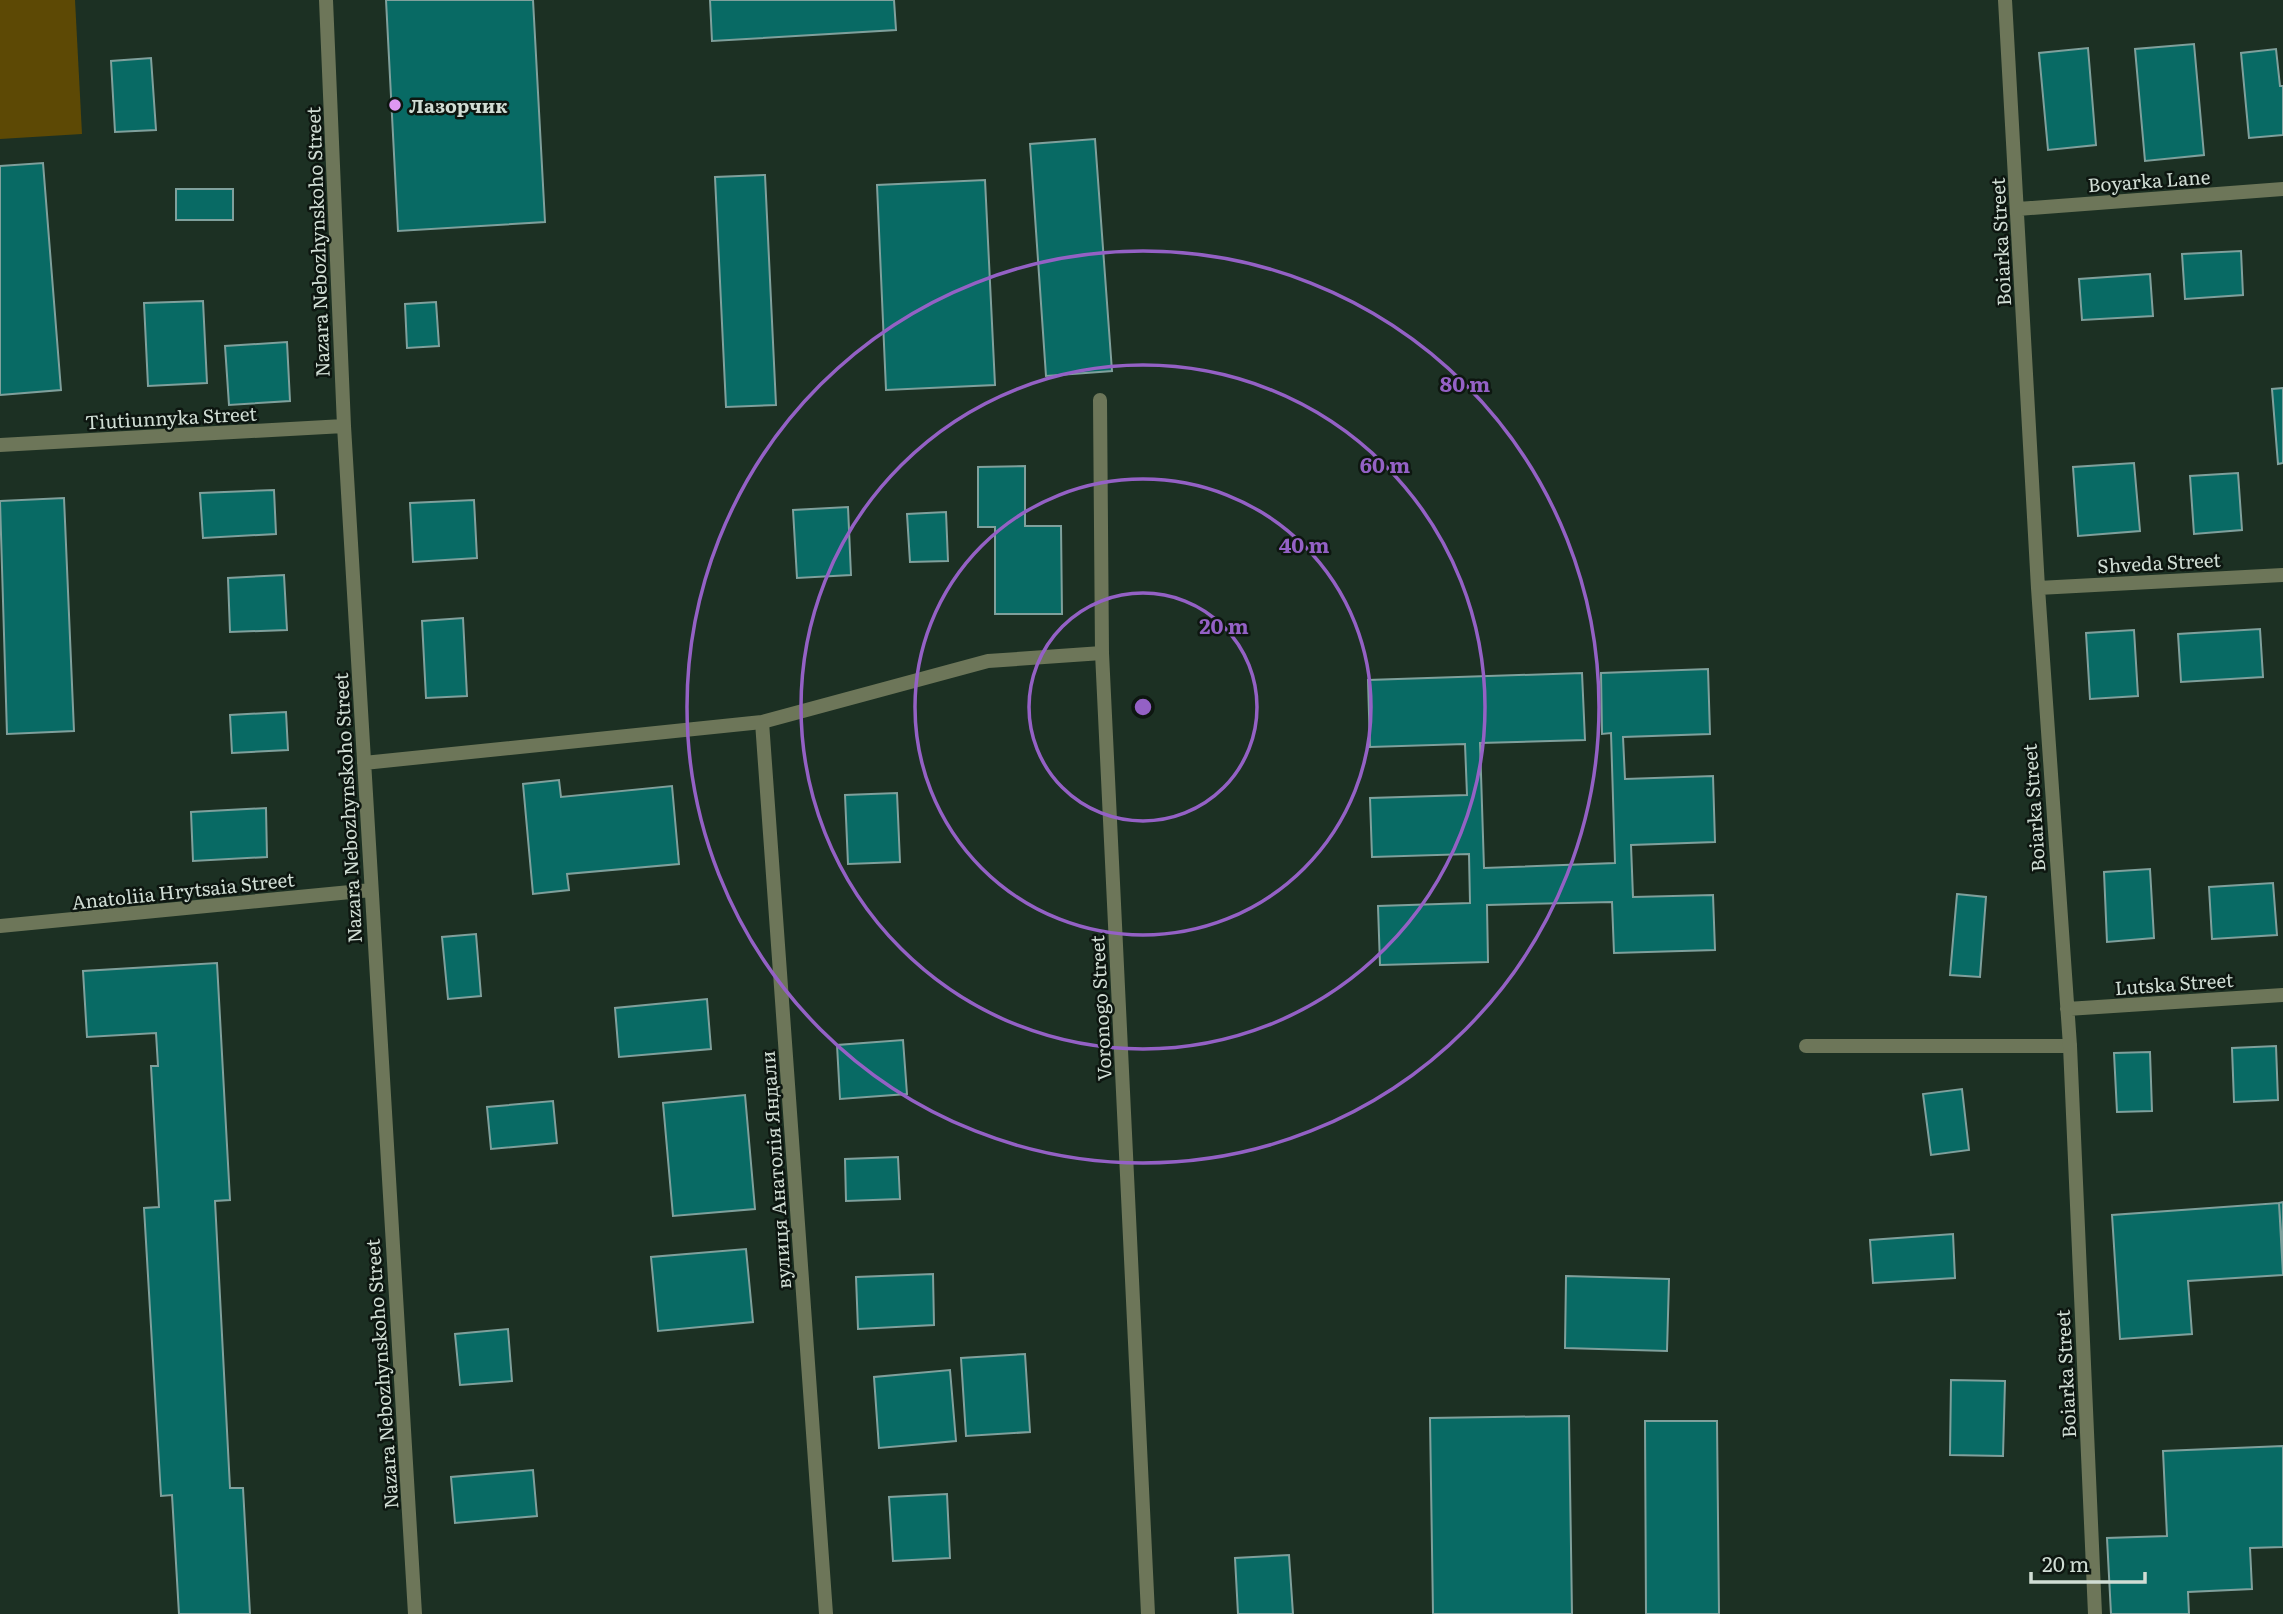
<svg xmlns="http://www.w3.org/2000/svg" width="2283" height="1614" font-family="Literata,serif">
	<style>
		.green { fill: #5d4905 }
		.building { fill: #086a64; stroke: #7fa09c; stroke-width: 2 }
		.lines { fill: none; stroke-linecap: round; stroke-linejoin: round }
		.service { stroke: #6d7659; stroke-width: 14 }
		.minor { stroke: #6d7659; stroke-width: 14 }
		.ring { fill: none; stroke: #9461c5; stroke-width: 3.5 }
		.poi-dot { fill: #de98f2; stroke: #0d1610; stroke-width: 2.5 }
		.labels { text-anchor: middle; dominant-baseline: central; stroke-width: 5; stroke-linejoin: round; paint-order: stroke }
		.poi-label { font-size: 19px; font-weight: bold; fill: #d0ddd4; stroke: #0d1610; text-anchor: start }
		.street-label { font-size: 19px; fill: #d0ddd4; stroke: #0d1610 }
		.centre { fill: #9461c5; stroke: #0d1610; stroke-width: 3.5 }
		.ring-label { font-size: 21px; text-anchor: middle; font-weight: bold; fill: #9461c5; stroke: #0d1610; stroke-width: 5; stroke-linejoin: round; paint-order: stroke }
	</style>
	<rect width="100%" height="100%" fill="#1c3023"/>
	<path class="green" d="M0,0h75l7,134 -82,5z"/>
	<path class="building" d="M386,0h147l12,222 -147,9z
		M710,0h184l2,30 -184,11z
		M2194,44l10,111 -59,6 -10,-112z
		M2088,48l8,97 -48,5 -9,-97z
		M2276,49l4,37h3v49l-34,3 -8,-85z
		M151,58l5,72 -41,2 -4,-71z
		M1095,139l17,232 -66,5 -16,-232z
		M43,163l18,227 -61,5v-229z
		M765,175l11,230 -50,2 -11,-230z
		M985,180l10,205 -109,5 -9,-205z
		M176,189h57v31h-57z
		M2241,251l2,44 -58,4 -3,-45z
		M2150,274l3,42 -71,4 -3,-41z
		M203,301l4,82 -59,3 -4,-83z
		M436,302l3,44 -32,2 -2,-44z
		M287,342l3,59 -61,4 -4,-59z
		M2283,388v75l-5,1 -6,-75z
		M2134,463l6,68 -62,5 -5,-69z
		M1025,466v60h36l1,88h-67v-87h-17v-60z
		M2238,473l4,57 -48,4 -4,-58z
		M274,490l2,44 -73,4 -3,-45z
		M64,498l10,233 -67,3 -7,-233z
		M474,500l3,58 -64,4 -3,-59z
		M848,507l3,68 -54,3 -4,-68z
		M946,512l2,49 -38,1 -3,-48z
		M284,575l3,55 -57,2 -2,-54z
		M463,618l4,78 -41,2 -4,-77z
		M2260,629l3,48 -82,5 -3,-48z
		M2134,630l4,66 -48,3 -4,-66z
		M1708,669l2,65 -87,3 2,42 88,-3 2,66 -84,3 2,52 80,-2 2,55 -101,3 -2,-51 -125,3 1,57 -108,3 -2,-59 92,-3 -1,-49 -97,3 -2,-59 97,-3 -2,-51 -95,3 -2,-67 214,-7 3,67 -105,3 4,125 131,-5 -4,-130 -9,1 -1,-61z
		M286,712l2,38 -56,3 -2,-38z
		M559,780l2,17 111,-11 7,78 -112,10 2,16 -36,4 -10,-110z
		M897,793l3,69 -52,2 -3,-69z
		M266,808l1,49 -74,4 -2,-49z
		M2150,869l4,69 -47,4 -3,-70z
		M2273,883l4,52 -65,4 -3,-52z
		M1957,894l29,3 -6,80 -30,-2z
		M476,934l5,62 -33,3 -6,-62z
		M217,963l13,237 -15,1 15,287h13l7,126h-71l-7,-119 -11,1 -17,-288 15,-1 -8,-141h7l-2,-33 -69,4 -4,-66z
		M707,999l4,50 -92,8 -4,-49z
		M903,1040l4,54 -67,5 -3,-54z
		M2276,1046l2,54 -44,2 -2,-54z
		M2150,1052l2,59 -35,1 -3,-59z
		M1962,1089l7,61 -38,5 -8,-61z
		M745,1095l10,114 -82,7 -10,-113z
		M553,1101l4,42 -66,6 -4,-42z
		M898,1157l2,42 -54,2 -1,-42z
		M2283,1202v58l-4,-57z
		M2279,1203l4,72 -95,6 4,53 -72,5 -8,-124z
		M1953,1234l2,44 -82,5 -3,-43z
		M746,1249l7,73 -95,9 -7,-74z
		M933,1274l1,51 -76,4 -2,-52z
		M1566,1276l103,3 -2,72 -102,-3z
		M508,1329l4,52 -52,4 -5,-51z
		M1025,1354l5,78 -64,4 -5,-78z
		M950,1370l6,71 -77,7 -5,-71z
		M1951,1380l54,1 -2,75 -53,-1z
		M1569,1416l3,198h-139l-3,-196z
		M1645,1421h72l2,193h-73z
		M2283,1446v101l-33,1 2,41 -64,3 1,22h-78l-4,-76 60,-2 -4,-85z
		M533,1470l4,46 -82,7 -4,-46z
		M947,1494l3,64 -57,3 -4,-64z
		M1289,1555l4,59h-55l-3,-56z"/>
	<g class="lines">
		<path class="service" d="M1806,1046h264"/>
		<path class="minor" d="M326,0l18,426 71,1188
			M2005,0l33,588 32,458 25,568
			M2018,209l265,-20
			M1100,400l2,253 46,961
			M0,445l344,-19
			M2038,588l245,-13
			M762,722l64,892
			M364,763l398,-41 226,-61 114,-8
			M0,926l371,-36
			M2067,1009l216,-14"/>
	</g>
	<g class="ring">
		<circle cx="1143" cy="707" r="114"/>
		<circle cx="1143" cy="707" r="228"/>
		<circle cx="1143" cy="707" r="342"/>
		<circle cx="1143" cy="707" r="456"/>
	</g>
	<circle class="poi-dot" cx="395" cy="105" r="7"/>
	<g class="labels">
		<g class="poi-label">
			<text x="409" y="105">Лазорчик</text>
		</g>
		<g class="street-label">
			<text transform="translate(2149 180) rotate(-4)">Boyarka Lane</text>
			<text transform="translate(317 242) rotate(-92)">Nazara Nebozhynskoho Street</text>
			<text transform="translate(2000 242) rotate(-93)">Boiarka Street</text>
			<text transform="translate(171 417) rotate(-3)">Tiutiunnyka Street</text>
			<text transform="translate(2159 562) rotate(-3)">Shveda Street</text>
			<text transform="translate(347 808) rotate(-93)">Nazara Nebozhynskoho Street</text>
			<text transform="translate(2033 808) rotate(-94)">Boiarka Street</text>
			<text transform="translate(183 890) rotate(-6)">Anatoliia Hrytsaia Street</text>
			<text transform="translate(2174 983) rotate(-4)">Lutska Street</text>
			<text transform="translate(1100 1008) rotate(-93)">Voronogo Street</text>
			<text transform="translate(775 1170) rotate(-94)">вулиця Анатолія Яндали</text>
			<text transform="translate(381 1374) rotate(-94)">Nazara Nebozhynskoho Street</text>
			<text transform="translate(2065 1374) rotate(-93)">Boiarka Street</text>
		</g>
	</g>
	<circle cx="1143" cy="707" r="10" class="centre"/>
	<g class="ring-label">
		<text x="1465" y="392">80 m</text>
		<text x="1385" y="473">60 m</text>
		<text x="1304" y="553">40 m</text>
		<text x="1224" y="634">20 m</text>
	</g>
	<path d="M2031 1572v10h114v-10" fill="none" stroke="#d0ddd4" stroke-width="3.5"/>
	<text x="2042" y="1572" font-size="21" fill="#d0ddd4" stroke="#0d1610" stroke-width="5" paint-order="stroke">20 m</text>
</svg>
